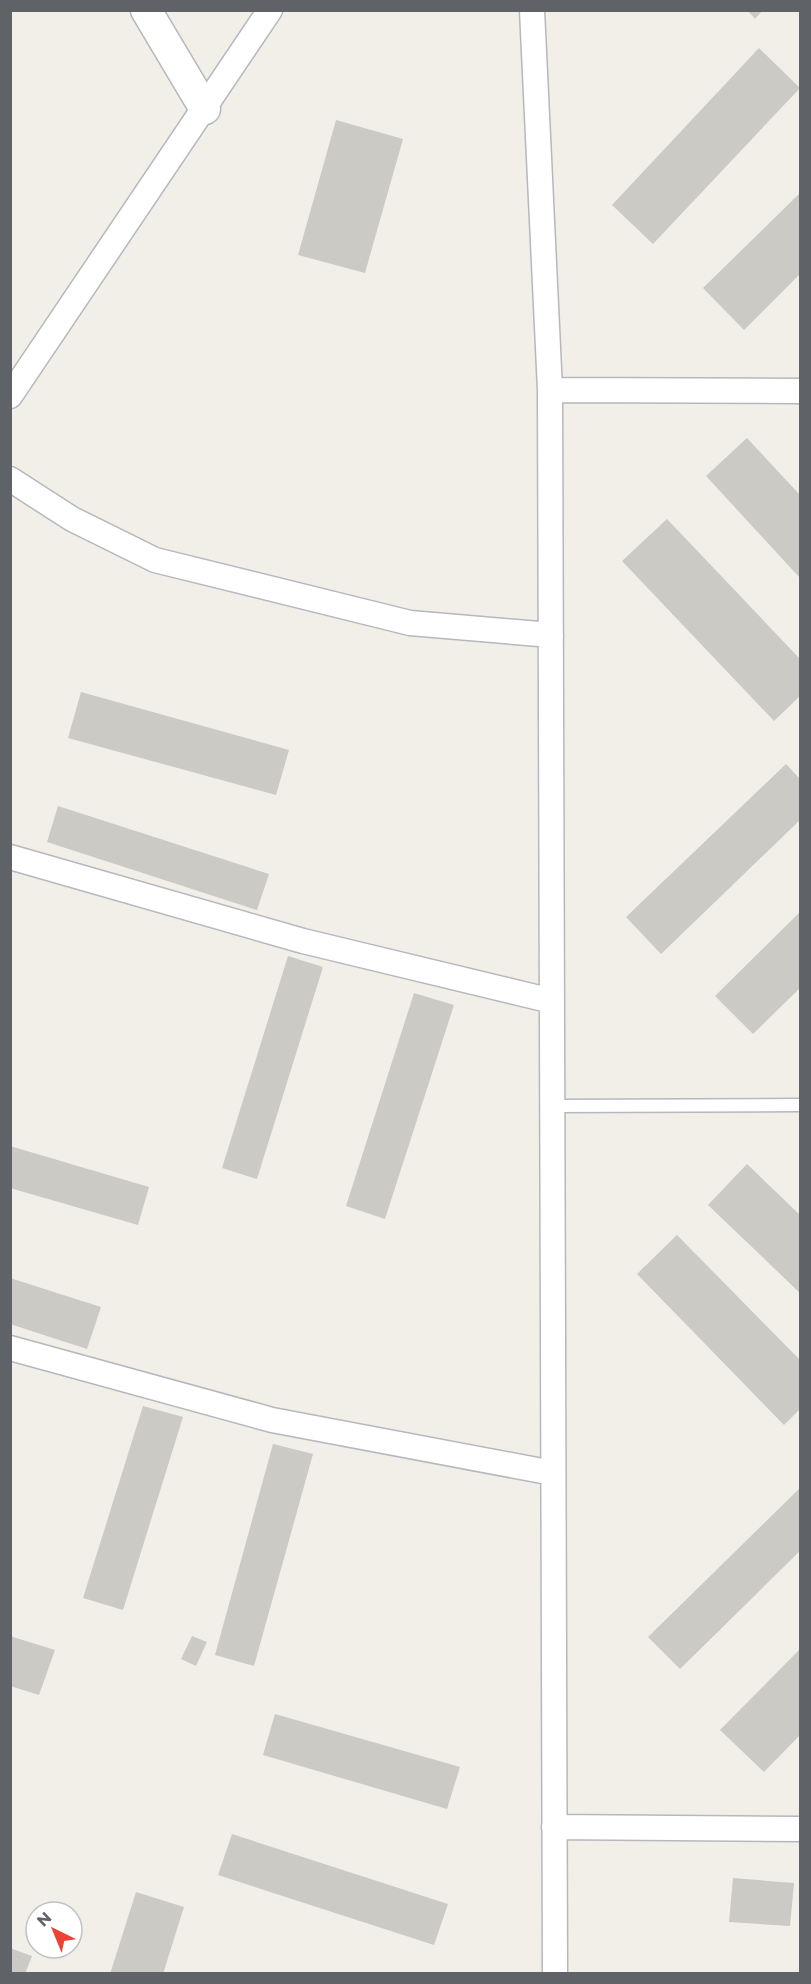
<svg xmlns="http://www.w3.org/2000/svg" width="811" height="1984" font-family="Montserrat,sans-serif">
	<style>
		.building { fill: #cccac5 }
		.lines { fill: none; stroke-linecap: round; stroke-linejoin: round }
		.service-casing { stroke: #b5b8bc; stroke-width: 15 }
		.minor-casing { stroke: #b5b8bc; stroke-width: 27 }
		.tertiary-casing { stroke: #b5b8bc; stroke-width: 33 }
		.service { stroke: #fff; stroke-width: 12 }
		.minor { stroke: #fff; stroke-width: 24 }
		.tertiary { stroke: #fff; stroke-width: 30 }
	</style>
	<rect width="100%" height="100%" fill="#f1efe8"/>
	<path class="building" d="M747,10h16l-8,9z
		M759,48l41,40 -147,156 -41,-39z
		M336,120l67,19 -38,134 -67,-18z
		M800,193v81l-56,56 -41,-42z
		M747,438l53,57v83l-94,-102z
		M667,519l133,140v37l-26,25 -152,-160z
		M81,692l208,58 -13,45 -208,-57z
		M786,764l14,15v41l-139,134 -35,-37z
		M58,806l211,68 -12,36 -210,-68z
		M800,912v76l-47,46 -38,-38z
		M288,956l35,11 -66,212 -35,-11z
		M414,993l40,12 -69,214 -39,-13z
		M10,1146l139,41 -11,38 -128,-37z
		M747,1164l53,51v78l-92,-88z
		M677,1235l123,125v49l-16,16 -147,-151z
		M10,1278l91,29 -14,42 -77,-25z
		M143,1406l40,11 -60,193 -40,-12z
		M273,1444l40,10 -59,212 -39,-11z
		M800,1488v63l-120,118 -32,-32z
		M10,1636l45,14 -16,45 -29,-9z
		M192,1636l15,6 -11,24 -15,-7z
		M800,1649v86l-36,37 -44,-42z
		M275,1714l185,53 -13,42 -184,-54z
		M232,1834l216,70 -14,41 -216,-70z
		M733,1878l61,5 -4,43 -61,-4z
		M136,1892l48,15 -21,67h-53z
		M10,1948l22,8 -7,18h-15z"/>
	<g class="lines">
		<g class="service-casing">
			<path id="service" d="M552,1106l248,-1"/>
		</g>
		<g class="minor-casing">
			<path id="minor" d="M532,10l18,380 250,1
				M550,390l5,1584
				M10,396l260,-386
				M10,479l62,40 83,41 255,63 141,12
				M10,857l293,84 249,60
				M10,1348l262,72 281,53
				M554,1827l246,2"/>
		</g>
		<g class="tertiary-casing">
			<path id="tertiary" d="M146,10l59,99"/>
		</g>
		<use href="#service" class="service"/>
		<use href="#minor" class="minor"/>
		<use href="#tertiary" class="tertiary"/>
	</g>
	<rect width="811" height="1984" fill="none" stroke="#5f6368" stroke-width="24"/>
	<g transform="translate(54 1930) rotate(317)"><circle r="28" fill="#ffffff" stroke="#bfc1c3" stroke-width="1.5"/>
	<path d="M0-4.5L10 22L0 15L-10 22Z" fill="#ea4335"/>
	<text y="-9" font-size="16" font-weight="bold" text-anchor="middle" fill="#5f6368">N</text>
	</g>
</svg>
